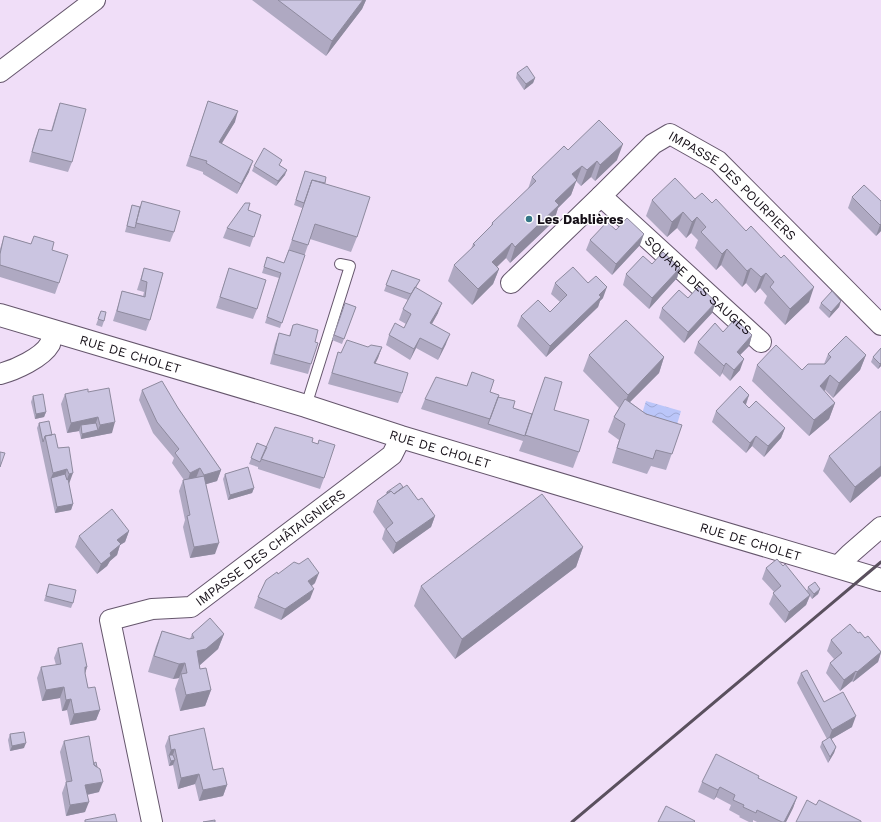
<svg xmlns="http://www.w3.org/2000/svg" width="881" height="822" font-family="'Work Sans',sans-serif">
	<style>
		.water { fill: url(#water-waves) }
		.lines { fill: none; stroke-linecap: round; stroke-linejoin: round }
		.service-casing { stroke: #65566c; stroke-width: 12 }
		.minor-casing { stroke: #65566c; stroke-width: 22 }
		.secondary-casing { stroke: #65566c; stroke-width: 24 }
		.service { stroke: #fff; stroke-width: 10 }
		.minor { stroke: #fff; stroke-width: 20 }
		.secondary { stroke: #fff; stroke-width: 22 }
		.rail { stroke: #5a505e; stroke-width: 3 }
		.wall { fill: #afa9c2 }
		.shaded-wall { fill: #8e8a9e }
		.building { fill: #cbc5e1; stroke: #8e8a9e }
		.poi-dot { fill: #347787; stroke: #fff; stroke-width: 1.5 }
		.labels { text-anchor: middle; dominant-baseline: central; stroke-width: 3; stroke-linejoin: round; paint-order: stroke }
		.street-label { font-size: 13px; fill: #150f17; stroke: #fff }
		.poi-label { font-size: 13px; font-weight: bold; fill: #150f17; stroke: #fff; text-anchor: start }
	</style>
	<defs>
		<pattern id="water-waves" width="16" height="10" patternUnits="userSpaceOnUse"><rect width="16" height="10" fill="#bbc6f9"/><path d="M0 5q4-4 8 0t8 0" fill="none" stroke="#a0a9d5"/></pattern>
	</defs>
	<rect width="100%" height="100%" fill="#f0def8"/>
	<path class="water" d="M646,401l35,10 -5,17 -35,-11z"/>
	<g class="lines">
		<g class="service-casing">
			<path id="service" d="M306,406l44,-140 -10,-2"/>
		</g>
		<g class="minor-casing">
			<g id="minor">
				<path d="M0,72l95,-72"/>
				<path id="s1" d="M601,196l160,146"/>
				<path id="s2" d="M511,283l90,-87 52,-52 17,-10 48,27 163,164"/>
				<path d="M0,374c15,-4 42,-16 50,-30 1,-4 2,-8 4,-12"/>
				<path d="M838,566l12,-12 31,-27"/>
				<path id="s3" d="M152,822l-42,-202 42,-11 39,-2 201,-152 9,-18"/>
			</g>
		</g>
		<g class="secondary-casing">
			<g id="secondary">
				<path id="s4" d="M0,315l306,91 95,31 480,143"/>
			</g>
		</g>
		<use href="#service" class="service"/>
		<use href="#minor" class="minor"/>
		<use href="#secondary" class="secondary"/>
		<path class="rail" d="M572,822l309,-260"/>
	</g>
	<path class="wall" d="M252,0h114l-4,9 -36,47z
		M517,73l18,5 -2,5 -9,7 -8,-12z
		M208,101l27,21 -14,21 28,29 -12,22 -34,-20v-2l-17,-6z
		M60,103l12,59 -4,10 -39,-10 6,-23 4,-10 12,2 5,-17z
		M568,150l49,10 -22,21 -4,-4 -10,9 -5,-5 -5,14 -13,13 -4,13 -44,42 -4,-5 -9,9 2,2 -6,15 -21,21 -24,-24 6,-16 17,-16 2,-5 18,-18 1,-3 36,-34 4,-12z
		M280,165l5,10 -9,11 -24,-15 2,-5z
		M305,171l20,12 32,54 -6,15 -41,-13 -30,89 -15,-5 14,-45 -17,-5 5,-16 17,6 19,-56 -1,1 -8,-3z
		M852,197l29,4v30l-5,5 -28,-28z
		M695,199l114,103 -24,23 -21,-22 3,-7 -7,-8 -5,5 -9,-10 -4,4 -21,-22 -5,5 -21,-22 3,-8 -7,-7 -5,5 -9,-10 -10,9 -21,-21 6,-16z
		M142,201l32,31 -4,10 -45,-10 7,-27 8,2z
		M248,210l13,5 -11,32 -27,-9 4,-10z
		M616,230l24,15 -28,30 -26,-25 4,-10z
		M4,236l48,14 7,33 -4,11 -55,-17v-28z
		M652,264l28,4 -3,10 -28,31 -26,-24 3,-11z
		M144,268l19,5 -13,47 -4,11 -33,-10 6,-19 3,-11 21,5 1,-4 -7,-2z
		M229,268l28,41 -4,10 -37,-11z
		M392,270l28,10 -4,8 22,25 -6,11 14,20 -8,16 -22,-12 -6,12 -24,-15 3,-10 15,-7 2,-4 -7,-4 4,-11 5,-9 -24,-9z
		M555,283h33l15,15 -3,3 -2,6 -52,50 -29,-31 4,-10 29,-4 10,-10 -9,-8z
		M688,298l24,15 -28,30 -25,-25 3,-10z
		M841,301l-2,6 -10,11 -10,-10 2,-5z
		M345,303l11,4 -14,37 -10,-4z
		M101,311l3,10 -2,6 -6,-2z
		M293,325l22,17 -4,22 -3,10 -38,-10 5,-20 4,-11 10,3z
		M723,332l29,3 -3,11 -9,9v15l-10,11 -8,-8 -2,4 -26,-24 4,-11z
		M368,347h14l-4,11 -3,6 27,29 -4,10 -70,-19 10,-32 3,1z
		M881,348v18l-3,3 -7,-7 2,-5z
		M828,354l38,1 -6,15 -27,28 -8,-8 -1,1 11,12 -6,16 -20,17 -57,-55 5,-16 45,5 22,-6z
		M589,355l75,2 -5,16 -29,29 16,12 36,11 -16,45 -15,-4 -4,8 -35,-11 7,-23 -11,-8 6,-15 5,-9 -36,-37z
		M472,372l18,20 8,5 15,11 19,6 22,-4 25,42 -6,16 -54,-17 4,-10 -102,-32 4,-10 42,-13z
		M142,390l36,18 43,62 -4,11 -11,3 9,70 -25,4 -7,-31 2,-7 -6,-29 4,-11h1l-12,-17 2,-5 -21,-25 -14,-33z
		M88,392l24,41 -31,6 -2,-8 -12,2 -6,-29 4,-10z
		M749,395l-3,10 3,3 36,20 -4,10 -17,19 -12,-11 -6,7 -34,-31 4,-11z
		M33,396l13,16 -2,5 -9,2 -4,-17z
		M39,423l13,12 6,13 11,-1v37l4,20 -2,6 -16,3 -18,-85z
		M319,440l5,38 -4,11 -62,-20v-2l-9,-3 8,-21 10,4 45,-5 6,2z
		M829,456l52,20 -31,27 -27,-32z
		M225,474l29,14 -2,5 -24,7 -5,-21z
		M403,487l32,29 -4,11 -38,27 -11,-15 3,-10 -12,-17 4,-11 9,-7 1,-2z
		M129,531l-4,11 -5,3 -3,10 -7,6 -3,5 -10,8 -22,-27 4,-11z
		M583,547l-7,20 -121,92 -41,-53 7,-20z
		M783,566l24,25 1,-4 12,2 -2,5 -6,5 -2,-3 -4,9 -21,18 -16,-19 5,-12 -12,-13 4,-11z
		M278,574l37,9 -3,3 -2,13 -29,21 -27,-12 4,-11z
		M49,584l24,19 -2,5 -27,-7z
		M162,631l27,8h1l2,-5h32l-6,15 -18,16v4l11,21 -6,16 -25,5 -5,-22 4,-11 -6,1 -25,-7 8,-26z
		M858,633l7,5 16,13v2l-3,9 -25,20 -1,-1 -12,10 -14,-18 4,-10 4,-4 -7,-8 4,-11z
		M58,648l29,19 -2,6 3,15 12,22 -4,10 -26,5 -3,-15 -5,1 -2,-13 -18,3 -5,-23 4,-11 15,-2 -2,-7z
		M801,673l23,29 28,25 -21,12 5,8 -2,6 -6,10 -8,-16 2,-5 5,-3 -30,-56z
		M10,734l14,14 -14,3 -2,-11z
		M169,736l44,34 14,15 -4,11 -24,5 -4,-17 -17,5 -5,-24 -4,1 -4,-20z
		M64,741l35,51 -12,3 -2,17 -19,4 -4,-23 4,-11 -6,-30z
		M758,778l39,19 -4,11 -7,14h-29l-4,-2v2h-4l-10,-5 1,-1 -11,-6 2,-5 -15,-8 -2,3 -16,-8 4,-10z"/>
	<path class="shaded-wall" d="M363,0h3l-4,9 -36,47 6,-15z
		M535,78l-2,5 -9,7 2,-6z
		M238,111l-3,11 -19,31 3,-11z
		M623,144l-6,16 -22,21 5,-16z
		M253,161l-4,11 -12,22 4,-10z
		M597,161l-6,16 -10,9 6,-16z
		M582,166l-11,29 -13,13 -4,13 -44,42 5,-16 40,-46 17,-27z
		M287,170l-2,5 -9,11 2,-5z
		M683,212l-6,16 -10,9 5,-15z
		M697,217l-6,16 -5,5 6,-16z
		M881,224v7l-5,5 4,-11z
		M644,234l-4,11 -28,30 4,-11z
		M512,243l-6,15 -20,19 6,-15z
		M727,249l-6,16 -5,5 6,-16z
		M680,268l-3,10 -28,31 3,-11z
		M751,268l-5,15 -4,4 5,-16z
		M499,269l-6,15 -21,21 6,-16z
		M766,273l-6,15 -5,5 6,-16z
		M607,287l-4,11 -3,3 -2,6 -52,50 4,-11z
		M814,287l-5,15 -24,23 5,-16z
		M841,301l-2,6 -10,11 2,-6z
		M716,302l-4,11 -28,30 4,-11z
		M442,303l-4,10 -12,21 4,-11z
		M450,334l-4,10 -8,16 4,-11z
		M752,335l-3,11 -16,16 4,-10z
		M420,338l-4,10 -6,12 4,-11z
		M382,347l-4,11 -8,16 4,-11z
		M866,355l-6,15 -27,28 6,-15z
		M664,357l-5,16 -37,37 6,-15z
		M744,359l-4,11 -10,11 4,-11z
		M726,363l-4,10 -2,4 4,-11z
		M881,363v3l-3,3 2,-5z
		M830,375l-5,15 -11,12 6,-16z
		M749,395l-4,11 -2,-4z
		M835,403l-6,16 -20,17 5,-16z
		M46,412l-2,5 -9,2 1,-5z
		M98,417l-4,11 -13,-3 -2,6 -12,2 4,-10z
		M115,422l-3,11 -31,6 1,-5 16,-4 2,-5z
		M785,428l-4,10 -17,19 4,-11z
		M756,436l-4,10 -6,7 4,-10z
		M881,466v10l-31,27 5,-16z
		M200,468l-4,10 -9,6 3,-11z
		M67,469l-3,11 -13,-2 2,-5z
		M221,470l-4,11 -17,5 4,-11z
		M73,473l-4,11 -4,1 4,-11z
		M254,488l-2,5 -24,7 2,-5z
		M73,504l-2,6 -16,3 2,-6z
		M435,516l-4,11 -38,27 3,-11z
		M129,531l-4,11 -5,3 -3,10 -7,6 -3,5 -10,8 4,-10 9,-11 7,-13z
		M219,543l-4,11 -25,4 4,-11z
		M583,547l-7,20 -121,92 7,-20z
		M319,573l-4,10 -11,8 4,-10z
		M314,589l-4,10 -29,21 4,-11z
		M820,589l-2,5 -6,5 2,-5z
		M810,595l-4,10 -21,18 4,-11z
		M224,634l-6,15 -18,16 -9,2 6,-16z
		M881,652l-3,10 -25,20 4,-10z
		M185,663l-6,15 -6,1 6,-15z
		M85,667h2l-3,10z
		M856,671l-4,10 -12,10 4,-11z
		M64,687l-4,11 -18,3 4,-11z
		M211,690l-6,16 -25,5 6,-16z
		M71,699l-4,11 -5,1 4,-11z
		M100,710l-4,10 -26,5 4,-11z
		M856,716l-4,11 -24,14 4,-11z
		M26,743l-2,5 -14,3 2,-5z
		M836,747l-2,6 -6,10 2,-6z
		M175,749l-4,11 -2,-5 2,-5z
		M175,760l-2,5 -4,1 2,-5z
		M199,774l-4,10 -17,5 3,-11z
		M103,782l-4,10 -18,4 4,-11z
		M227,785l-4,11 -24,5 4,-11z
		M720,787l-4,10 -2,3 4,-10z
		M797,797l-4,11 -7,14h-2z
		M89,802l-4,10 -19,4 4,-11z"/>
	<path class="building" d="M278,0h85l-31,41z
		M527,66l8,12 -9,6 -9,-11z
		M208,101l30,10 -19,31 34,19 -12,23 -35,-21 1,-2 -17,-5z
		M60,103l26,6 -14,53 -40,-10 7,-23 13,2z
		M599,120l24,24 -23,21 -3,-4 -10,9 -5,-4 -10,8 5,6 -22,21 4,4 -44,42 -3,-4 -20,19 7,7 -21,20 -24,-24 21,-20 -2,-1 20,-20 -1,-1 44,-42 -4,-4 32,-31 4,4z
		M264,148l18,12 -3,5 8,5 -9,11 -24,-15z
		M305,171l21,6 -1,6 -13,-3 -8,23 -8,-3z
		M675,178l20,21 7,-6 10,10 4,-4 30,32 5,-5 30,32 3,-3 30,32 -24,22 -20,-22 4,-5 -8,-9 -5,4 -10,-9 -4,3 -20,-22 -5,5 -21,-22 5,-5 -9,-10 -5,5 -9,-10 -11,10 -20,-22z
		M312,180l58,17 -13,40 -42,-13 -7,21 -16,-5z
		M864,185l17,16v23l-1,1 -28,-28z
		M142,201l38,10 -6,21 -38,-9z
		M245,203h5l-2,7 13,5 -7,22 -27,-9z
		M132,205l8,2 -5,21 -8,-2z
		M627,218l17,16 -28,30 -26,-24 17,-18 9,8z
		M4,236l27,8 3,-8 20,6 -2,8 16,5 -9,28 -59,-18v-11z
		M289,250l16,5 -23,68 -15,-6 14,-44 -17,-6 3,-10 17,6z
		M663,252l17,16 -28,30 -26,-24 17,-18 9,8z
		M573,267l15,16 8,-7 11,11 -8,8 2,2 -51,49 -29,-30 17,-16 12,12 17,-17 -12,-12z
		M144,268l19,5 -13,47 -33,-9 5,-20 23,6 2,-15 -6,-2z
		M229,268l37,12 -9,29 -37,-12z
		M392,270l28,10 -9,14 -25,-9z
		M699,286l17,16 -28,30 -26,-24 17,-18 9,8z
		M415,287l27,16 -12,20 20,11 -8,15 -22,-11 -6,11 -25,-14 6,-12 9,5 7,-14 -8,-5z
		M832,291l9,10 -10,11 -10,-9z
		M345,303l11,4 -12,32 -10,-4z
		M101,311l5,1 -2,9 -6,-2z
		M735,319l17,16 -15,17 7,7 -10,11 -8,-7 -2,3 -26,-24 17,-19 8,9z
		M626,320l38,37 -36,38 -39,-40z
		M297,324l21,6 -3,12 3,1 -7,21 -37,-10 5,-21 11,3 3,-11z
		M846,336l20,19 -27,28 -9,-8 -10,11 15,17 -21,17 -57,-55 19,-20 26,25 6,-6h17l6,-7 -3,-3z
		M347,340l21,7 3,-2 11,2 -8,16 34,10 -6,20 -70,-20 6,-21 3,1z
		M881,348v15l-1,1 -7,-7z
		M472,372l22,8 -4,12 9,3 -9,24 -65,-20 11,-22 31,9z
		M545,377l17,5 -8,28 35,10 -10,32 -54,-17z
		M162,381l16,27 43,62 -17,5 -4,-7 -10,5 -15,-20 4,-4 -22,-27 -15,-32z
		M740,386l9,9 -6,7 6,6 7,-7 29,27 -17,18 -12,-10 -6,7 -34,-32z
		M109,388l6,34 -15,3 -2,-8 -27,6 -6,-29 23,-5v3z
		M43,394l3,18 -10,2 -3,-18z
		M498,397l17,4 -2,7 19,6 -7,22 -37,-12z
		M625,399l21,15 36,11 -10,29 -16,-4 -3,9 -36,-11 8,-24 -11,-7z
		M881,411v55l-26,21 -26,-31z
		M49,421l3,14 -7,1 -2,6 -4,-19z
		M96,423l2,7 -16,4 -1,-9z
		M275,427l38,11 -1,4 6,2 1,-4 16,5 -11,33 -63,-19z
		M55,434l3,14 11,-1 4,26 -4,1 -2,-5 -14,4 -8,-37z
		M257,443l10,4 -7,15 -9,-4z
		M0,452l5,1 -5,14z
		M248,467l6,21 -24,7 -5,-21z
		M65,474l2,6 1,-1 5,25 -16,3 -6,-29z
		M204,476l15,67 -25,4 -7,-31 3,-1 -7,-35z
		M400,483l3,4 -9,7 -3,-3 -4,2v-1z
		M407,485l11,15 4,-2 13,18 -39,27 -10,-14 7,-6 -16,-22 14,-10 3,3z
		M542,494l41,53 -121,92 -41,-53z
		M112,509l17,22 -12,9 4,4 -11,9 1,3 -10,8 -22,-28z
		M308,558l11,15 -11,8 6,8 -29,20 -27,-12 8,-17 11,-8 1,2 16,-12 5,2z
		M777,559l6,7 2,-2 25,31 -21,17 -16,-19 8,-7 -15,-18z
		M815,582l5,7 -6,5 -6,-7z
		M49,584l27,6 -3,13 -27,-7z
		M210,618l14,16 -18,15 -9,2 3,18 6,-1 5,22 -25,5 -5,-21 6,-1 -2,-10 -6,1 -25,-8 8,-25 27,8 5,-1 -2,-4z
		M850,624l8,9 2,-1 5,6 3,-2 13,16 -24,20 -1,-1 -12,9 -14,-17 12,-10 -11,-13z
		M82,643l5,24h-2v6l3,15 7,-1 5,23 -26,4 -3,-15 -5,1 -2,-13 -18,3 -5,-23 20,-3 -3,-16z
		M807,670l17,32 19,-10 13,24 -24,14 -31,-57z
		M204,728l9,42 10,-2 4,17 -24,5 -4,-16 -18,4 -6,-29 -4,1 -2,-14z
		M24,732l2,11 -14,3 -2,-12z
		M89,736l5,29 6,4 3,13 -18,3 4,17 -19,3 -4,-23 6,-1 -8,-40z
		M830,737l6,10 -6,10 -8,-15z
		M716,754l43,22 -1,2 39,19 -13,25h-2l-25,-12 -1,3 -13,-6 1,-2 -11,-5 2,-5 -15,-8 -2,3 -16,-8z
		M169,755h4l2,5 -4,1z
		M96,762l1,5 -3,-2v-2z
		M807,800l9,5 3,-5 42,21v1h-65z
		M666,806l29,15 -1,1h-36z
		M115,814l2,8h-32v-2z
		M215,820v2h-12z"/>
	<circle class="poi-dot" cx="529" cy="219" r="4"/>
	<g class="labels">
		<g class="street-label">
			<text stroke="none"><textPath href="#s2" startOffset="300">IMPASSE DES POURPIERS</textPath></text>
			<text stroke="none"><textPath href="#s1" startOffset="132">SQUARE DES SAUGES</textPath></text>
			<text stroke="none"><textPath href="#s4" startOffset="136">RUE DE CHOLET</textPath></text>
			<text stroke="none"><textPath href="#s4" startOffset="460">RUE DE CHOLET</textPath></text>
			<text stroke="none"><textPath href="#s4" startOffset="784">RUE DE CHOLET</textPath></text>
			<text stroke="none"><textPath href="#s3" startOffset="388">IMPASSE DES CHÂTAIGNIERS</textPath></text>
		</g>
		<g class="poi-label">
			<text x="537" y="219">Les Dablières</text>
		</g>
	</g>
</svg>
